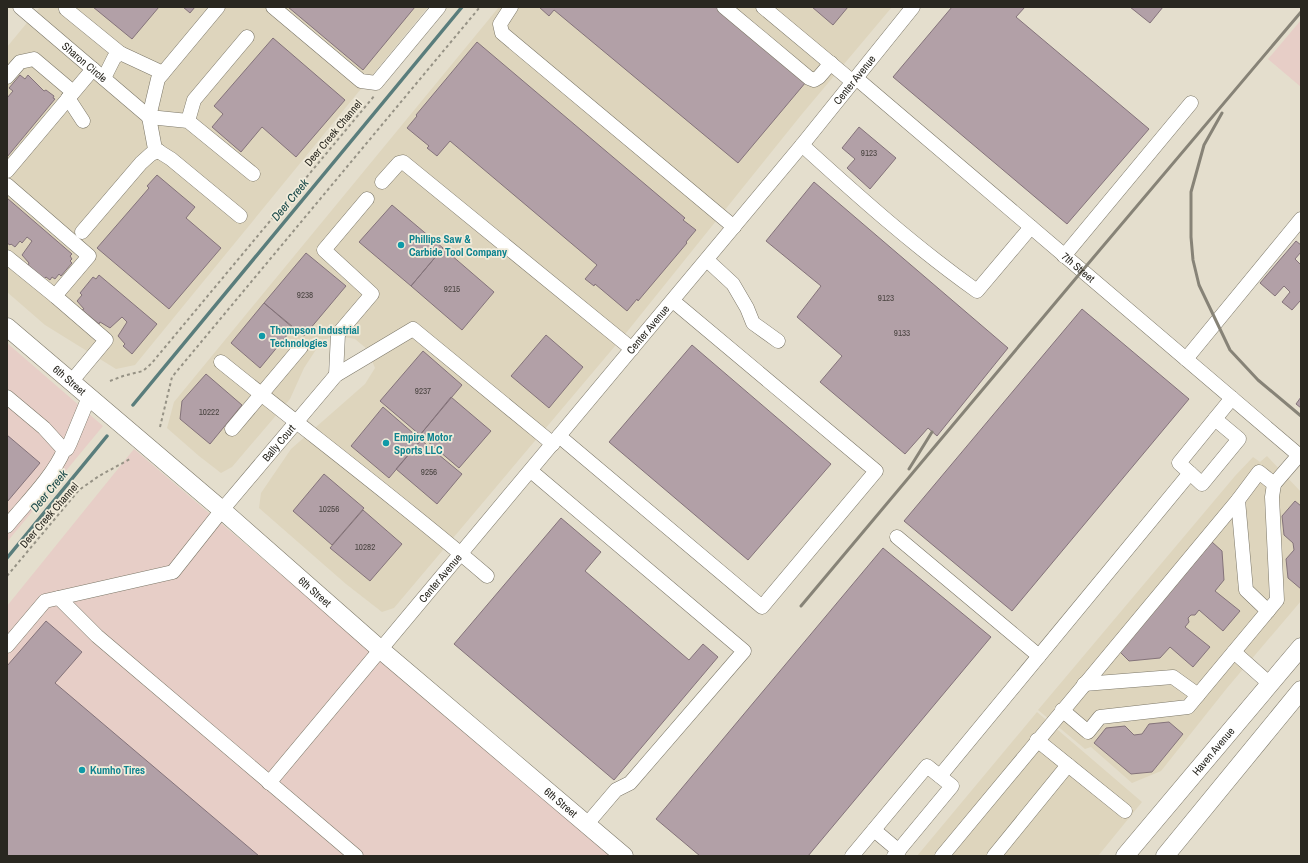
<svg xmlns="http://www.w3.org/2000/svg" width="1308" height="863" font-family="'Archivo Narrow',sans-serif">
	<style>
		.built { fill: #ded5bd }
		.industrial { fill: #e7cec7 }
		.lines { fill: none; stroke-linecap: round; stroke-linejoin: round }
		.stream { stroke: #597d7c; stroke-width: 3.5 }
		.building { fill: #b2a0a7; stroke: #84737a }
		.minor-casing { stroke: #7c7768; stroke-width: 15 }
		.major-casing { stroke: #7c7768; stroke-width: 19 }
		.path { stroke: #969285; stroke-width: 2; stroke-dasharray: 3 3; stroke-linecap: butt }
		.minor { stroke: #fff; stroke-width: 14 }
		.major { stroke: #fff; stroke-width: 18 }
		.rail { stroke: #878377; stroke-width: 3 }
		.culture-dot { fill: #0f9aa8; stroke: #f1ebda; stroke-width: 1.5 }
		.labels { text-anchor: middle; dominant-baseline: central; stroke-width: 3.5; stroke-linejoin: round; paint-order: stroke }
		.number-label { font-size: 9px; fill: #4b4542 }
		.street-label { font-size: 11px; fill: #292720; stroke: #f1ebda }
		.culture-label { font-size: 11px; font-weight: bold; fill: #0d838f; stroke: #f1ebda; text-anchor: start }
		.water-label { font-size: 12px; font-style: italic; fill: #164747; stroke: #f1ebda }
	</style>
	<rect width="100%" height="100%" fill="#e4decd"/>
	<path class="built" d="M40,7h388l-293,358 -19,4 -71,-44 -38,-33v-245z
		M499,7h393l-90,107 -176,219 -232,275 -12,4 -36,-28 -87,-76 2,-15 30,-44 74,-65 10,-16 -8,-19 -12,-10 -21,-4 -13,7 -17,26 -14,31 -58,68 -11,6 -22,-17 -32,-28 7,-26z
		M1267,456l34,36v109l-74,87 -66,83 -29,12 -41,-36 -6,2 -47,-39 197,-234 18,-19 7,5z
		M1037,712l105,90 -44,54h-181z"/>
	<path class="industrial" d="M1301,20v67l-33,-28z
		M7,343l96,83 -96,116z
		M134,449l477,407h-604v-250z"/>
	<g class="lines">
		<path class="stream" d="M133,405l329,-398
			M7,558l100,-122"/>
	</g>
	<path class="building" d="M93,7h66l-27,32z
		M183,7h12l-5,6z
		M288,7h127l-52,63z
		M539,7h177l90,75 -68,81 -184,-153 -5,6z
		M812,7h36l-15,18z
		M952,7h73l-9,10 133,112 -82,95 -174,-147z
		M1130,7h33l-13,16z
		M273,38l72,62 -49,57 -34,-30 -21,25 -29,-25 11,-13 -9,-8z
		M477,42l208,176 -2,2 13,10 -10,12 1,1 -49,58 -1,-2 -10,12 -32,-27 -1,2 -9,-7 12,-14 -147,-124 -13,15 -10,-8 2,-2 -22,-18 10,-12 -1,-1z
		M20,75l5,4 3,-4 16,16 2,-1 8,6 -1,2 2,1 -48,58v-59l6,-7 -4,-3z
		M859,127l37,31 -26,31 -23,-21 8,-9 -13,-11z
		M157,175l38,32 -9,11 35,30 -52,61 -72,-61 52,-60 -2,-2z
		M814,182l194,166 -71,88 -9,-8 -23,26 -85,-72 22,-26 -45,-39 24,-31 -55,-45z
		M7,198l65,56 -2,2 2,3 -2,2 2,2 -11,13 -2,-2 -4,5 -3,-2 -2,3 -4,-3 -2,2 -16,-14 1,-2 -7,-8 10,-14 -5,-4 -5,6 -2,-2 -5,6 -4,-3 -1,1 -3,-2z
		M392,205l51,43 -32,38 -52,-44z
		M1296,241l5,4v7l-6,7 6,6v37l-1,-1 -8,9 -10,-8 8,-10 -6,-6 -9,10 -15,-13z
		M443,248l51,44 -32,38 -51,-44z
		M306,253l40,33 -42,50 -40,-33z
		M99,275l58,49 -25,30 -9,-8 2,-2 -7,-8 9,-14 -5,-5 -12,11 -10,-6 -1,2 -17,-14 2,-1 -7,-8 5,-6 -2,-2 13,-16 3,2z
		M264,303l29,25 -33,40 -29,-25z
		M1082,309l107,90 -177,212 -108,-90z
		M546,335l37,32 -34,41 -38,-32z
		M692,345l139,119 -83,96 -139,-118z
		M423,351l39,34 -42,50 -40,-34z
		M206,374l36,31 -32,39 -30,-25 2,-18z
		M451,397l40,34 -32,37 -39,-33z
		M1301,397v11l-5,-4z
		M383,407l38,33 -32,38 -38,-32z
		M7,435l33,28 -33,39z
		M421,440l41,34 -25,30 -41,-35z
		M324,474l40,34 -32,37 -39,-34z
		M1295,501l6,5v83l-13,-11 -2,-19 8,-9 -1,-7 -9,-8 -2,-19z
		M363,510l39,34 -32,37 -40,-33z
		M561,518l40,34 -16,19 104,89 14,-16 15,13 -104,123 -160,-136z
		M1212,542l10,9 2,29 -9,11 25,20 -17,20 -24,-21 -4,5h-4l-3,3 1,4 -4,5 25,20 -17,20 -23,-20 -10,11 -31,3 -9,-9z
		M883,548l108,89 -183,219h-108l-44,-37z
		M46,621l36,31 -27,31 204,173h-252v-190z
		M1169,722l14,12 -31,38 -21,2 -37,-31 12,-15 19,-2 9,9 8,-1 7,-10z"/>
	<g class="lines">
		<g class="minor-casing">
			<g id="minor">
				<path id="s1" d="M20,7l129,110"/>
				<path d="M218,7l-60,72 -9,38 6,32 16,10 69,57"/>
				<path d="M273,7l88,74 15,2 63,-76"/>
				<path d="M511,7l-11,17 2,9 232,194"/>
				<path d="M724,7l85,71 5,2 5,-3 12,-14"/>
				<path d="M763,7l90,75"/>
				<path d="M66,9l54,44"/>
				<path d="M7,77l13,-15 14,-3 39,33"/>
				<path d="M104,78l10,-20 6,-5 43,20"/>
				<path id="s2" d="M856,78l445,379"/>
				<path d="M68,98l15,23"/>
				<path d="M149,117l39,4 65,53"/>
				<path d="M188,121l6,-21 53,-63"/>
				<path d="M802,145c56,51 113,102 175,146l54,-64"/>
				<path d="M7,171l86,-102"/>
				<path d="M382,182l17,-19 4,-1 229,187"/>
				<path d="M7,185l82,71 -34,40 -48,-39"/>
				<path d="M82,232l59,-69 10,-9 8,-3"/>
				<path d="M1064,256l127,-153"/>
				<path d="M707,260l26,24 14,24 6,15 25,18"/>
				<path d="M55,296l51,44 -35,42"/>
				<path d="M1186,359l115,-140"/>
				<path d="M221,362c89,72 180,140 266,214"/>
				<path d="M336,375l2,-41 34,-40 -48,-44 43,-51"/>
				<path d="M7,397l37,31 20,22 3,-1 3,-6 19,-46"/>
				<path d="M232,429l69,-82"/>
				<path d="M559,436l203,171 114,-136 -203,-170"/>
				<path d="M531,471l213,180 -114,132 -14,7 -29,34"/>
				<path d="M1190,473l12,11 37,-45 -24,-20"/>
				<path d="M1274,484l25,-29"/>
				<path d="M1238,500l8,90 22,21"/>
				<path d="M7,526c18,-22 47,-51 57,-76"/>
				<path d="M897,537l142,119"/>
				<path d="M59,598l38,38 259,220"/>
				<path id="s3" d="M7,646l38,-45 128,-29 49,-62 114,-135 77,-46 140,115"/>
				<path d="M1234,652l36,32"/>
				<path d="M1084,684l89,-7 25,18"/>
				<path d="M1037,740l88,71"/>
				<path d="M940,776l250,-303 -11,-10 53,-65"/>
				<path id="s4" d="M269,783l533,-638 111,-138"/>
				<path d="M874,830l25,21"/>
				<path d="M852,856l75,-90 25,20 -58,70"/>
				<path d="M942,856l296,-356 21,-28 15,12 -2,13 5,103 -89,107 -88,10 -12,15 -26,-22"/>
				<path d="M994,856l74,-91"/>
			</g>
		</g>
		<g class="major-casing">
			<g id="major">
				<path id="s5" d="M7,327l215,183 159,140 243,206"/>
				<path id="s6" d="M1125,856l176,-209"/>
				<path d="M1165,856l136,-166"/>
			</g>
		</g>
		<path class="path" d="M110,381l13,-5 20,-5 8,-7 224,-269
			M160,427l12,-50 308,-370
			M7,576l72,-86 20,-14 31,-17"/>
		<use href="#minor" class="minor"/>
		<use href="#major" class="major"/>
		<path class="rail" d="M1222,113l-18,32 -13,47v45l2,23 6,25 31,65 28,30 43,36
			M909,469l23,-37
			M801,606l281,-335 219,-259"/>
	</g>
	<g class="culture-dot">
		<circle cx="401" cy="245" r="4"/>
		<circle cx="262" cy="336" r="4"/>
		<circle cx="386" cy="443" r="4"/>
		<circle cx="82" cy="770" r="4"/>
	</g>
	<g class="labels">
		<g class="number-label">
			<text x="869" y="153">9123</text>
			<text x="452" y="289">9215</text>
			<text x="305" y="295">9238</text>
			<text x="886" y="298">9123</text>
			<text x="902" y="333">9133</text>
			<text x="423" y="391">9237</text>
			<text x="209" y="412">10222</text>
			<text x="429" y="472">9256</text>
			<text x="329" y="509">10256</text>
			<text x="365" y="547">10282</text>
		</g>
		<g class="street-label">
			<text stroke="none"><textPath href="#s1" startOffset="85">Sharon Circle</textPath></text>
			<text stroke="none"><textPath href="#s4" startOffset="915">Center Avenue</textPath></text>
			<text transform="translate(333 133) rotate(-50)">Deer Creek Channel</text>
			<text stroke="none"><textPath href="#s2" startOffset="292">7th Street</textPath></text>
			<text stroke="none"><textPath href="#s4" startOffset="591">Center Avenue</textPath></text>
			<text stroke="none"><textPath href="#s5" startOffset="82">6th Street</textPath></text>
			<text stroke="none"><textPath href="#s3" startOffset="357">Bally Court</textPath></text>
			<text transform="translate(49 515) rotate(-49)">Deer Creek Channel</text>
			<text stroke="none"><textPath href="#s4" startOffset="267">Center Avenue</textPath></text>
			<text stroke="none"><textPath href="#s5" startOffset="406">6th Street</textPath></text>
			<text stroke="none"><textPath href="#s6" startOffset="137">Haven Avenue</textPath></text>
			<text stroke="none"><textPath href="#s5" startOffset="730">6th Street</textPath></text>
		</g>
		<g class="culture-label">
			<text x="409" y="239">Phillips Saw &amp;<tspan x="409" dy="13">Carbide Tool Company</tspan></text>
			<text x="270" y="330">Thompson Industrial<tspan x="270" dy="13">Technologies</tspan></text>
			<text x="394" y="437">Empire Motor<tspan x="394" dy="13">Sports LLC</tspan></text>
			<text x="90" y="770">Kumho Tires</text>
		</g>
		<g class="water-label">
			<text transform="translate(290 200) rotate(-50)">Deer Creek</text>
			<text transform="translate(49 491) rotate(-50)">Deer Creek</text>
		</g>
	</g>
	<rect width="1308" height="863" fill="none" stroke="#292720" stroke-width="16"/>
</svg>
